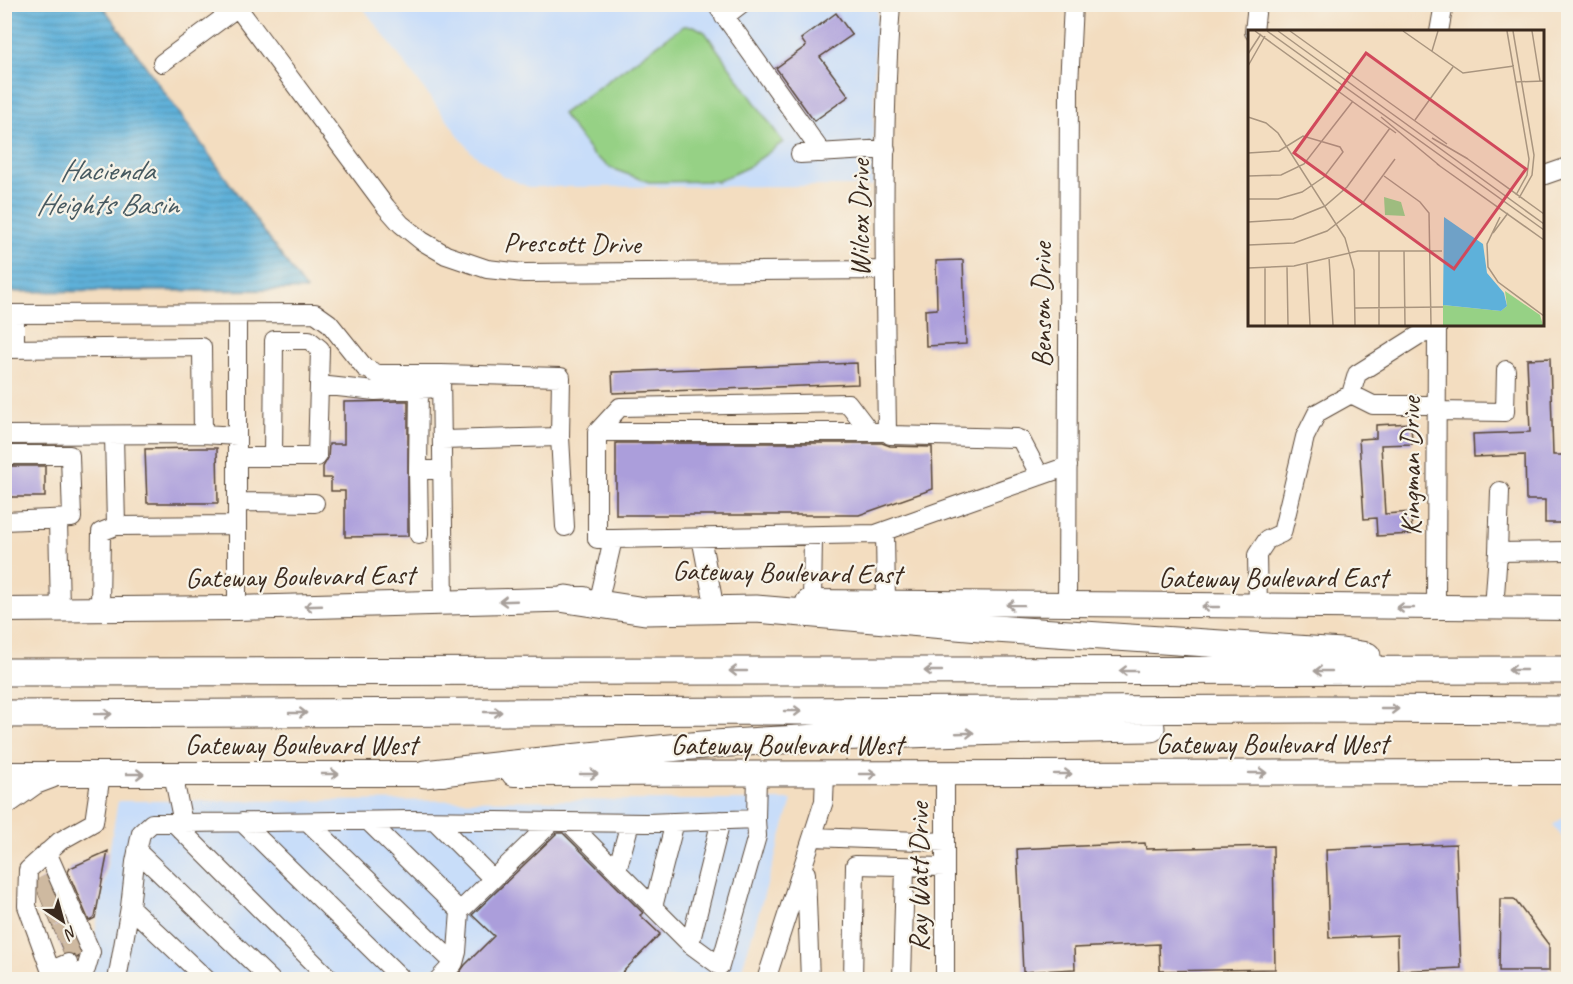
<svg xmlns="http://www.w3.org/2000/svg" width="1573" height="984" font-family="Caveat,sans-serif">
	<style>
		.built { fill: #c8ddf9 }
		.garden { fill: #96d185; stroke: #687e52; stroke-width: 1.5 }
		.water { fill: url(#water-rules); stroke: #4c6e7c; stroke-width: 1.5 }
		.building { fill: #ab9edb }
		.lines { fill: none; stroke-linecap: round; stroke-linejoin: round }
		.minor-tunnel { stroke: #ceb9a0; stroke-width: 18; stroke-dasharray: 18 9; stroke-linecap: butt }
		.minor-casing { stroke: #574536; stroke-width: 20 }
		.major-casing { stroke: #574536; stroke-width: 26 }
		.highway-casing { stroke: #574536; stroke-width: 29 }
		.minor { stroke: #fff; stroke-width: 18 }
		.major { stroke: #fff; stroke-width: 24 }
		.highway { stroke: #fff; stroke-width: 27 }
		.oneway { stroke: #a79f9a }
		.labels { text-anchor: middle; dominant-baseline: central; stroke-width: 4.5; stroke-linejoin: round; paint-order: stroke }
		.street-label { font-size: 28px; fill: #3b2a1e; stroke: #f7f3e8 }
		.water-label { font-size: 30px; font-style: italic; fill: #475960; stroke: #f7f3e8 }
		.inset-road { fill: none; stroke: #a9957f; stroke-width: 1.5 }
		.view { fill: #d1495b; fill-opacity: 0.15; stroke: #d1495b; stroke-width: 3 }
		.inset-edge { fill: none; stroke: #3b2a1e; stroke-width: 3 }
	</style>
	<defs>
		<pattern id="water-rules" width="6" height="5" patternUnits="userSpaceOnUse" patternTransform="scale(1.5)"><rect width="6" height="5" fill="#5eb1da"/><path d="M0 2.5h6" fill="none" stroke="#4f90b0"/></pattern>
	</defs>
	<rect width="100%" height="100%" fill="#f7f3e8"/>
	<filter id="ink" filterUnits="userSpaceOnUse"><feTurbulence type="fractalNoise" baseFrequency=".0167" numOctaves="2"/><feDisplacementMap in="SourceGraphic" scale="12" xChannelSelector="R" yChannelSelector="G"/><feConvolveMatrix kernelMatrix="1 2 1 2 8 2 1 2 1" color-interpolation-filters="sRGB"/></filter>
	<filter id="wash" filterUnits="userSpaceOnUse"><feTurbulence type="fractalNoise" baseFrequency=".008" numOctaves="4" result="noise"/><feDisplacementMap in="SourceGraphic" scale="24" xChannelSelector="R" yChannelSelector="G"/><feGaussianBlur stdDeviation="1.35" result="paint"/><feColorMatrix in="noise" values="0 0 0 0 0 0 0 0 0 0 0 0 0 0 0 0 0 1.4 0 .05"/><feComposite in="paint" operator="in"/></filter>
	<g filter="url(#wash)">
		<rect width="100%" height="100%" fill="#f3ddc0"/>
		<path class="built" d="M361,5h517l-3,35 -2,146 -345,1 -27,-12 -30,-23z
			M792,800l-53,179 -652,1 31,-179z
			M1568,814v31l-15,-20z"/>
		<path class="garden" d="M683,26h11l11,6 78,110 -35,25 -30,14 -69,1 -36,-13 -20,-14 -31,-41z"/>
		<path class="water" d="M4,5h98l204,285 -301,2z"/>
		<g id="blocks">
			<path class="building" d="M836,13l16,22 -32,22 29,39 -35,25 -38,-53 30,-22 -5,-7z
				M963,260l3,84 -40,2 -1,-36 12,-1 -1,-48z
				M1550,358l3,97h16v68h-24v-23h-19l-1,-45 -51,2 -1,-23 57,-2 -3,-73z
				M857,363l1,21 -245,9 -1,-21z
				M401,401h7v135l-63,1v-46h-14v-13h-8v-11l5,-9 1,-14h15v-42z
				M1411,423l1,21 -31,1 4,69 26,-2 1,22 -35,2 -1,-18 -12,1 -5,-80 17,-1v-13z
				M616,443h266l8,3 42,1 1,42 -74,26h-243z
				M195,448h22l1,55h-71l-2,-54z
				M4,466h41v31h-41z
				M557,833h6l80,80 -3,2 20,19 -45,46h-161l11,-15 29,-29 -22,-21z
				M1145,843l1,6 127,-3 2,123 -115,2 -1,-27 -85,4 1,21 -52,3 -6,-123z
				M1456,844l5,124 -63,3 -1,-36 -68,3 -3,-89z
				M108,851l-13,67 -6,3 -21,-49 2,-4z
				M46,879l33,74 -1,5 -8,-6 -6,1 -25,-59v-12z
				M1500,899h14l35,46v26h-50z"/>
		</g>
	</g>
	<g filter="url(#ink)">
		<use href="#blocks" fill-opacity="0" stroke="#574536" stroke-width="1.5"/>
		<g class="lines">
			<path class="minor-tunnel" d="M37,889l15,-7
				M42,902l16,-7
				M49,918l16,-7
				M56,935l16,-6
				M63,952l17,-6"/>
			<g class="minor-casing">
				<path id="minor" d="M235,4l151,203 15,17 21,17 24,14 41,14 37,4 361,-3
					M716,4l106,149
					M724,17l17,-13
					M1254,32l3,-28
					M1439,32l5,-28
					M162,63l80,-59
					M800,154l86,-5
					M1542,176l26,-9
					M4,314l311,-1 14,10 36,45 13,6h63
					M15,314v35
					M237,314v294
					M4,349l198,-2 1,87 -199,1
					M319,385l56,6 66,-3
					M419,389l-1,81h24
					M1351,394l6,-20 62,-39 18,-5
					M1437,411l68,1 1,-42
					M597,432l23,-25 228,-4 22,29
					M887,432c-2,-142 -6,-286 4,-428
					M203,434l34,2
					M114,435l2,91 121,-1
					M442,440l118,-3
					M4,455h66l2,63 -68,3
					M237,457h80l3,-108 -11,-9h-35l-1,116
					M418,470l1,65
					M1500,491l-2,61 70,-1
					M238,502l77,1
					M58,520l2,90
					M885,531l1,72
					M701,537l14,73
					M613,539h-16v-107h290l3,3 126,3 5,2 19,36
					M812,602l1,-66
					M444,603l-3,-229 120,3 -1,60 5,90
					M598,604l15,-65 263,-5 192,-68
					M1067,606l2,-521 4,-81
					M1258,607l-1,-52 10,-15 15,-7 23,-96 12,-24 34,-19 22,11h64
					M100,609l1,-77 15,-6
					M1436,609l1,-285
					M1494,609l4,-57
					M173,774l10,49 227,-3 236,3 110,-4 1,-45
					M945,774v206
					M368,821l92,90
					M435,821l58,58
					M242,822l161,158
					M308,822l146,141
					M568,822l122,122 30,22 37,-130 -1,-17
					M174,823l157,157
					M813,837l132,5
					M137,851l134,129
					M47,852l44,100 -5,17 -21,11
					M617,870l13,-47
					M806,873l4,107
					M130,907l5,-45 6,-29 11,-10h31
					M653,907l22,-85
					M690,944l31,-124
					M51,970l17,-7
					M54,980l-27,-74 1,-36 32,-29 34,-19 7,-48
					M117,980l13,-73 77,73
					M438,980l16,-17 3,-11 3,-41 92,-89
					M766,980l58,-179 1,-27
					M853,980l2,-115 90,2
					M902,980l3,-113"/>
			</g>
			<g class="major-casing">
				<path id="major" d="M808,602l760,6
					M4,610l233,-2 347,-9
					M4,774h439
					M514,774l1054,-2
					M4,804l31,-22 16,-6"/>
			</g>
			<g class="highway-casing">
				<path id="highway" d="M566,599l79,12 111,-2 224,19 362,24 25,4
					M4,672l1564,-2
					M4,714l1306,-5 258,1
					M425,774c96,-11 193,-22 290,-30 144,-10 291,-14 436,-16"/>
			</g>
			<use href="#minor" class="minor"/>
			<use href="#major" class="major"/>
			<use href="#highway" class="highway"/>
		</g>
		<defs><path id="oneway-shaft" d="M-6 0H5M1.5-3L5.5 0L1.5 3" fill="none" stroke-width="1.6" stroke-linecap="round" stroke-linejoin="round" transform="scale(1.5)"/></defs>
		<g class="oneway">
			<use href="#oneway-shaft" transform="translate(508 601) rotate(178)"/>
			<use href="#oneway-shaft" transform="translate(1015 605) rotate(-179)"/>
			<use href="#oneway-shaft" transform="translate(313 606) rotate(178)"/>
			<use href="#oneway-shaft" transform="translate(1210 607) rotate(-180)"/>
			<use href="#oneway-shaft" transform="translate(1405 608) rotate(-180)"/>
			<use href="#oneway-shaft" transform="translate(1517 670) rotate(180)"/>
			<use href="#oneway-shaft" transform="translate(738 671) rotate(180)"/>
			<use href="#oneway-shaft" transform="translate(933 671) rotate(180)"/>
			<use href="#oneway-shaft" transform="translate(1128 671) rotate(180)"/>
			<use href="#oneway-shaft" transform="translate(1323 671) rotate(180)"/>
			<use href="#oneway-shaft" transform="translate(1390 709)"/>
			<use href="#oneway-shaft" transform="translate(793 711)"/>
			<use href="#oneway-shaft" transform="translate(493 712)"/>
			<use href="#oneway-shaft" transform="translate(298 713)"/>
			<use href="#oneway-shaft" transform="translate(103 714)"/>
			<use href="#oneway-shaft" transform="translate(965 733) rotate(-2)"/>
			<use href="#oneway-shaft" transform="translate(1258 773)"/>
			<use href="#oneway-shaft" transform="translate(135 774)"/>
			<use href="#oneway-shaft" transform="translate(330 774)"/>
			<use href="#oneway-shaft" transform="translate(589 774)"/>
			<use href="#oneway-shaft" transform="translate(868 774)"/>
			<use href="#oneway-shaft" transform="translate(1063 774)"/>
		</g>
	</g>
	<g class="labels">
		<g class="street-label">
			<text transform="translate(859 218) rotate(-90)">Wilcox Drive</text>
			<text transform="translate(572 243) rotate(1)">Prescott Drive</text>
			<text transform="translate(1041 305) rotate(-90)">Benson Drive</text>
			<text transform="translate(1410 466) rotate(-90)">Kingman Drive</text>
			<text transform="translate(787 572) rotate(1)">Gateway Boulevard East</text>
			<text transform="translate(300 576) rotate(-1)">Gateway Boulevard East</text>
			<text x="1273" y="577">Gateway Boulevard East</text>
			<text x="1272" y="743">Gateway Boulevard West</text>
			<text x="301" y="744">Gateway Boulevard West</text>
			<text x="787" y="744">Gateway Boulevard West</text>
			<text transform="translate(918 877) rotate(-90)">Ray Watt Drive</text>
		</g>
		<g class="water-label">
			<text x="107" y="170">Hacienda<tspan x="107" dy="34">Heights Basin</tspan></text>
		</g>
	</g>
	<g transform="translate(1248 30)">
		<rect width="296" height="296" fill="#f3ddc0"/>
		<path d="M257,261l35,24 3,10h-100v-20l58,6 6,-5z" fill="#96d185"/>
		<path d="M136,167l17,5 4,14 -20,-1z" fill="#96d185"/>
		<path d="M196,187l39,27 4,29 17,20 3,13 -6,5 -58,-6z" fill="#5eb1da"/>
		<path class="inset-road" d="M7,1l141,102M19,1l277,199M30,1l266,193M42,1l157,113M155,1l60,42 51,-7M259,1l22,128 -2,16 -11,20M265,1l21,124 -2,20 -13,23M284,1l8,50M184,21l6,-20M0,24l13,-20M0,36l17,-30M267,52l29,-1M0,87l18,6 12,10 67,105 9,32 1,55M133,87l59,49M167,90l38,-53M184,108l36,21M0,123l31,-2 24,-15 37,11 3,5 -19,25 -22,15 -24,7h-30M217,127l79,57M189,134l107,76M0,146l33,-1 23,-11 49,-63M136,146l36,26 9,11 2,112M252,187l-13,27 1,23 10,15 46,34M0,192l45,-3 32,-13 22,-19 43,-59M245,203l15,-20M0,215l46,-2 33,-12 35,-27 33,-45M131,221v74M156,221l1,74M81,227l4,68M59,234l3,61M39,237l1,58M0,238l46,-2 64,-15h84M17,238v57M107,278l88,-1"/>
		<path class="view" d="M118,23l160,116 -72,100 -160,-116z"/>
		<rect width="296" height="296" class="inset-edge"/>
	</g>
	<rect width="1573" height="984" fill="none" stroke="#f7f3e8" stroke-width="24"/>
	<g transform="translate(63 921) rotate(144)" stroke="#f7f3e8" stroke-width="4.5" paint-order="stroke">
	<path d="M0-4.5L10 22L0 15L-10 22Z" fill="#3b2a1e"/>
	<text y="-9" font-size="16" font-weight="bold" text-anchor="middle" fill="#3b2a1e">N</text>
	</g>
</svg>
